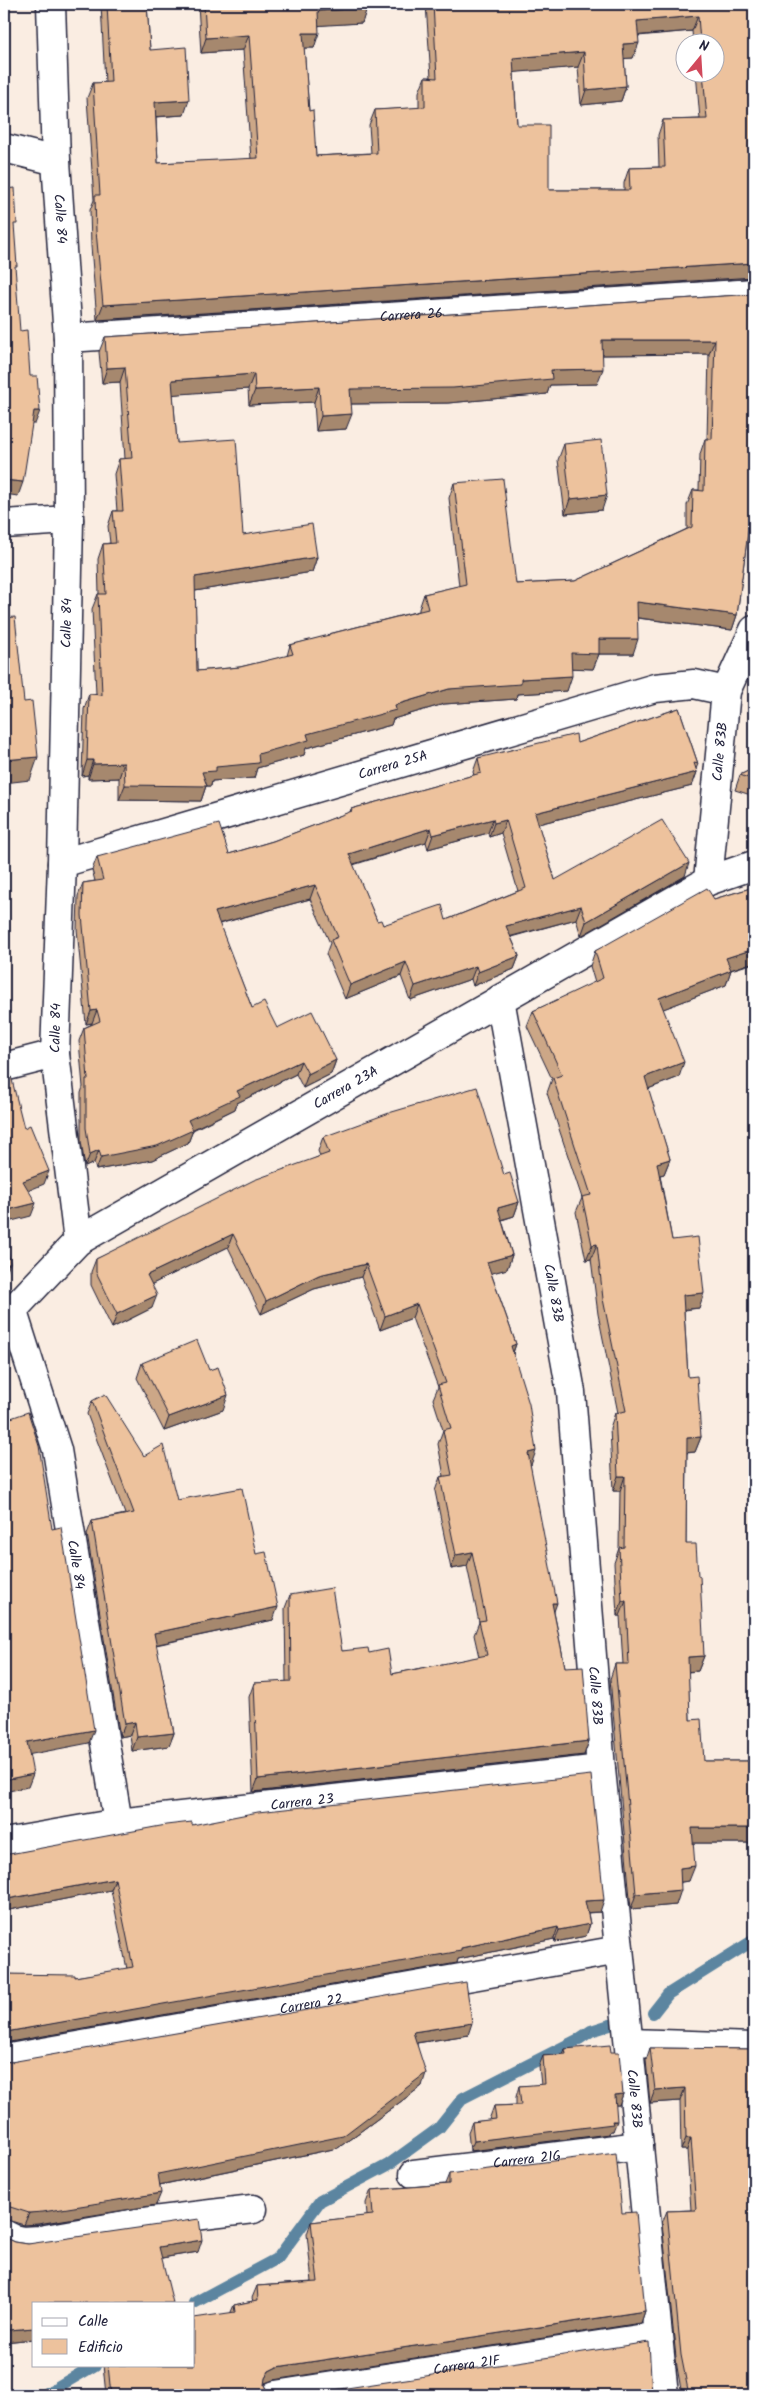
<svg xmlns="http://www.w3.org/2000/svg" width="758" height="2399" font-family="Kalam,sans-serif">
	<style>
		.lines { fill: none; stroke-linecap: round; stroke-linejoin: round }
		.stream { stroke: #5c85a0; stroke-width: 12 }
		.minor-casing { stroke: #22223b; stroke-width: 31 }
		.minor { stroke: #fff; stroke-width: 28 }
		.wall { fill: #cca787; stroke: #22223b; fill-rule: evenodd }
		.shaded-wall { fill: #a6886e; stroke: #22223b }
		.building { fill: #edc29d; stroke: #22223b; fill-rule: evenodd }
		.labels { text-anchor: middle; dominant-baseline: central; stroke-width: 4; stroke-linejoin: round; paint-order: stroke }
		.street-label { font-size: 14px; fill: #22223b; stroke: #fff }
	</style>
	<rect width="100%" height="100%" fill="#faede2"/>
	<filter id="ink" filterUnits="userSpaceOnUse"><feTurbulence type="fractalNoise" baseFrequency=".02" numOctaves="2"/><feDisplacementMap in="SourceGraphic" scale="10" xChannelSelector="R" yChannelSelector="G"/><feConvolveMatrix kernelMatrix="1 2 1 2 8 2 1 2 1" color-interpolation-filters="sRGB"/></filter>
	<g filter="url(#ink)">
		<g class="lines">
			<path class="stream" d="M653,2013l15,-19 86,-54
				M194,2303l84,-45 42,-57 68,-36 51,-37 24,-30 116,-59 12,-8 19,-6
				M44,2395l51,-30"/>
			<g class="minor-casing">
				<g id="minor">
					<path id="s1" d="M51,4l5,157 12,177 1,182 -7,343 -7,191 23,187"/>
					<path d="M4,148l52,13"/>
					<path id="s2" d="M68,338l686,-45"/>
					<path d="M4,524l65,-4"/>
					<path id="s3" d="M62,863l593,-175 39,-4 32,7"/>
					<path id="s4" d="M708,881l18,-190 28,-61"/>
					<path id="s5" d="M500,999l71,393 30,377 63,626"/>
					<path d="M4,1067l51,-13"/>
					<path id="s6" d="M13,1312l44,138 61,373"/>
					<path id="s7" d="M4,1319l74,-78 630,-360 46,-16"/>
					<path id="s8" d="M4,1843l114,-20 483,-54"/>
					<path d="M629,2043l125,4"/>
					<path id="s9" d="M4,2059l615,-109"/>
					<path id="s10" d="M414,2174l225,-28"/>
					<path d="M4,2234l10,5 9,2 17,-1 96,-17 117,-14"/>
					<path id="s11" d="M275,2395l383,-59"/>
				</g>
			</g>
			<use href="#minor" class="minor"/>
		</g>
		<path class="wall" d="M101,4h46l3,46 34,65 -28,2 2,46 93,-4 -8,-109 -42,3 -3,-49h169l-5,19 -43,2 -5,23h-10l5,63 7,45 55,-3 -2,-28 6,-15 44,-2v-16l6,-15h6l-5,-73h328v274l-657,42 -6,-74 -1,-36 4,-10 -7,-102 6,-15h12zM692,31l1,11h23v30h-20l4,47 -37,1 -5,15 1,32 -30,1 -5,15v7h-75l-32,-65 -3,-53 64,-5 3,38 40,-4 5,-15 -2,-28h9l5,-22z
			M754,294v247l-7,-1 -10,75 -5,15 -95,-12 -4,36h-34l-6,15 -21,-1 -5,23 -50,3 -1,5 -72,5 -51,15 -2,6 -85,23 -2,7 -47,13 -3,10 -42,3 -1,5h-5l-5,15 -82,-1v-22l-31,1v-4l-6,1 2,-67 5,-15h7l-4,-85 6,-15h1l-1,-35 5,-15 7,-1 -2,-17 5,-15h4l-3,-37 5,-15h6l-5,-77 -18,1 -3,-31 6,-15zM709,354l-2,85h-2l-5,15 -1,36h-6l-6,15v24l-112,52 -59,3 -62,-101 -5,15 10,88 -35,8 -5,15v2l-90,23 -1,2 -38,9 -3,11 -47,11 -43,4 -2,-80 117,-19 5,-15 -74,-22 -66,-92 -4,-49 75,-5 1,16 65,-3 2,29 30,-2 5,-25 97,-1 99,-9 3,-9 47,-1 5,-29z
			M564,444l38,66 -37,4 -7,-54z
			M679,708l19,56 -2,5 1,3 -5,14 -154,38 17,56 130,-4 -104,60 -5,-17 -65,18 8,19 -5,13 -41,17 -2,-7 -61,21 -9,-24 -56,23 -19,-45 4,-11 -20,-44 -91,25 33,84 25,20 59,32 -5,14 -28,14 -7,-14 -59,29 -2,6 -42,21 -5,13 -36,17 -56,10 -2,-7 -9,4 -4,-26v-48l2,-6 -4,-46 5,-13 8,-4v-1l-6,1 -9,-95 1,-33 5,-13 12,-2 -3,-11 5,-13 132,-3 44,-13 77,-29 1,-3 123,-34 -1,-3 5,-14 99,-15zM488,833l1,4 12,-4 17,58 -72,29 -63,5 -6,-4 -24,-56 73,-23 2,7z
			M754,749v47l-19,-6 5,-15 12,-6z
			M754,887v76l-23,7 -5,15 -63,24 16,68 -31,12 22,70 -6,15 -4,1 12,65 27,68 -15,2 4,67 13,60 -6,15 -8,1 -1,91 18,112 -6,15 -10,1 2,48 14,41h50v82h-61l-4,38 -8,1 -5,23 -45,4 -21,-230 5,-15h8l-3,-48h-3l-3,-53 5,-15 1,-57h-7l-3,-63 5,-15h3l-20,-99 -7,-55 -5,1 -10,-48 6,-14 -35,-105 5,-14 -25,-53 6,-15 62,-28 -5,-17 5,-15 119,-52z
			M323,1137l181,38 15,27 -5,14 -12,4 10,35 -5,14 -16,4 25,71 -3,9 18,112h-1l24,147 11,55 24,74 -5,14 -331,37 -4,-95 5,-14 32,-1 -1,-74 5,-13 52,56 27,2 23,21 87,-17 -5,-22 5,-13 -12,-56 -16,3 -16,-78 5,-14 4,-1 -6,-32 5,-14 -10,-31 5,-12 -26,-69 -32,12 -19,-53 -47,12 -53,25 -33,-67 -76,37v24l-40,20 -21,-43v-13l5,-13 224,-103 -2,-5z
			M142,1363l81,47 -59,21 -27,-53z
			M92,1401l52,55 33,44 79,54 17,66 -117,25 18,88 -5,13 -37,5 -2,-16 -10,2 -33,-203 5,-13 33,-7 -38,-100z
			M192,1825l408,87 -12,1 2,11 -4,12 -31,6 -1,-3 -96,20 -1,4 -453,80v-69l71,3 52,-8 -16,-79 -107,21v-56z
			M468,2035l-51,8 5,43 -84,62 -178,37 -4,20 -118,19 -14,1 -20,-6v-158l7,1z
			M650,2048l104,1v346h-72l-5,-28 -15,-144 5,-12 24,-1 -4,-60h-6l-1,-49 -30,2 -4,-43z
			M565,2049l46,3 12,42 -4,11h-4l-2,26h-3l-1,3 -139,17 -2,-19 4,-10 19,-2 -1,-3 4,-11 22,-1v-8l3,-11 22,-1 -2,-19 4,-10 20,-2z
			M449,2174l173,39 23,98 -4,12 -368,57 -8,3 -1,2 4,8 3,2h-165l-3,-30h91l37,-53 3,-7 19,-4 -1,-3 5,-12 55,-4 -5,-48 4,-12 56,-6 -1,-13 5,-13 74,-6z
			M4,2237l11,5 13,2 170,8 -36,6 -128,81 -30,3z"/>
		<path class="shaded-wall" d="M367,8l-5,15 -50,3 6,-15z
			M698,16l-6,15 -61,5 6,-15z
			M303,33h16l-5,15h-16z
			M249,35l-6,15 -42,3 5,-15z
			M639,43l-6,15 -16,1 6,-15z
			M584,52l-6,15 -70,6 5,-15z
			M626,86l-5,15 -40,4 5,-15z
			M189,100l-5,15 -34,2 5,-15z
			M754,263v11l-1,3 -656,43 6,-15z
			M602,340h113l-6,14 -112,1z
			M125,367l-5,15 -18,1 5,-15z
			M603,369l-6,15 -47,1 -3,9 -99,9 -103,1 5,-15 201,-19z
			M254,374l-6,15 -81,6 5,-15z
			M319,387l-5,15 -65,3 6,-15z
			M34,411h6l-5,13h-6z
			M352,414l-6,15 -30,2 5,-15z
			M4,480l19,2 -5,14 -14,-2z
			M607,495l-5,15 -37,4 5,-15z
			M749,525l5,1v15l-11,-1z
			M317,557l-5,15 -123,20 6,-15z
			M637,602l100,13 -5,15 -101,-13z
			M599,639h39l-5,15h-34l-6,15 -28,-1 6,-15z
			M572,676l-5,15 -50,3 -1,5 -72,5 -51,15 -2,6 -85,23 -2,7 -47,13 -3,10 -42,3 -1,5h-5l-5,15 -82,-1 6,-15 77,-13 14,-5 42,-13 49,-20 88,-29 54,-16 72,-10z
			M38,757l-8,23 -26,3v-23z
			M87,760h6l-5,15 -6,1z
			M124,763l-5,15 -31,1 5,-15z
			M697,772l-5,14 -162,40 5,-13z
			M493,819l-5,14 -60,16 5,-14z
			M506,820l-5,13 -12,4 5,-14z
			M431,828l-5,14 -82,25 5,-13z
			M689,863l-4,13 -104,60 5,-14z
			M315,885l-5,14 -100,27 5,-14z
			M581,906l-5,13 -75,20 5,-13z
			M754,949v13l-33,11 5,-15z
			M519,956l-5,13 -41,17 5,-14z
			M406,962l-5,14 -56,23 5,-14z
			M476,966l-5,13 -61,21 5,-14z
			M731,970l-5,15 -73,28 6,-15z
			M97,1010l-5,13 -6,1 5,-13z
			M336,1060l-5,14 -28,14 5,-14z
			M301,1061l-5,13 -59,29 -2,6 -52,25 5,-14 49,-29z
			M684,1062l-5,15 -39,15 5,-15z
			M193,1130l-5,13 -36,17 -56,10 5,-13z
			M99,1150l-5,13 -9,4 5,-13z
			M670,1159l-6,15 -12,3 5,-14z
			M49,1171l-5,13 -26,11 5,-14z
			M519,1202l-5,14 -21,6 5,-14z
			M36,1203l-5,13 -27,7v-12z
			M233,1234l-5,13 -86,42 5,-14z
			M597,1244l-6,15 -5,1 6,-15z
			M512,1255l-5,14 -25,7 5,-14z
			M10,1263l-5,13 -1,1v-10z
			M366,1264l-5,13 -47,12 -53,25 5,-13 53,-26z
			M704,1293l-5,15 -21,2 5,-15z
			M157,1295l-5,13 -40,20 5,-14z
			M417,1304l-5,14 -32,12 5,-14z
			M516,1344l-5,14v-12z
			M228,1395l-5,15 -59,21 5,-14z
			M701,1437l-6,15 -13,1 5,-15z
			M536,1451l-5,14 -8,1 5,-13z
			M618,1476h7l-5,15h-7z
			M472,1552l-5,14 -16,3 5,-14z
			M622,1601h4l-6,15h-3z
			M552,1603h5l-5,14z
			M278,1607l-5,13 -124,26 5,-13z
			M704,1656l-6,15 -16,1 6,-15z
			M135,1722l-5,13 -10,2 5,-13z
			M94,1730l-5,13 -67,13 5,-14z
			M174,1733l-5,13 -37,5 5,-14z
			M589,1741l-5,14 -331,37 5,-13z
			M33,1774l-5,13 -24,5v-12z
			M692,1828h62v15h-68z
			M695,1866l-6,15 -15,2 6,-15z
			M115,1879l-4,11 -107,21 3,-12z
			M681,1890l-5,15 -45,4 5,-15z
			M4,1895h2l-2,7z
			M604,1900l-4,12 -19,1 4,-12z
			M590,1924l-4,12 -31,6 4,-12z
			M558,1927l-4,12 -96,20 -1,4 -453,80v-5l2,-6 455,-84z
			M472,2023l-4,12 -59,9 4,-12z
			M426,2073l-4,13 -84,62 -184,38 4,-12z
			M685,2088l-5,13 -30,2 5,-13z
			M623,2094l-4,11h-8l4,-10z
			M617,2121l-4,10h-3l-1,3 -139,17 4,-10z
			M686,2138h5l-4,12h-6z
			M161,2193l-5,12 -118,19 -14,1 5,-12z
			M7,2206l-3,9v-8z
			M202,2240l-4,12 -43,7 4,-12z
			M645,2311l-4,12 -368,57 -8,3 -5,7 5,-12 4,-7 8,-4z
			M34,2328v11l-30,3 4,-12z"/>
		<path class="building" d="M107,4h40l3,46 36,-3 3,53 -34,2 3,61 100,-5 -9,-123 -43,3 -2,-34h163v4l-49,3 1,22h-16l6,78 4,-1 3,46 61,-3 -2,-43 50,-3v-30l12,1 -4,-74h321v259l-651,42 -7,-74 -1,-36h5l-7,-112 18,-1zM698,16l2,26h16v30h-13l4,47 -44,1 2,47 -36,1 1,22h-81v-65h-32l-4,-67 71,-6 2,38 40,-4 -3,-42 16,-1 -2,-22z
			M15,188l2,36h-3l3,42h-2l5,65 7,-1 3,46h7l3,35h-6l-11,71 -19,-2v-291z
			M754,294v232l-5,-1 -12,90 -100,-13 1,37h-39v15l-28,-1 1,23 -51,3v5l-72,5 -54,16 1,5 -89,24 2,6 -51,14 1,9 -43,4v4l-14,1 5,14 -82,-1 -1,-22 -31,1v-4h-6l2,-66 13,1 -4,-101h8l-3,-50 13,-1 -3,-32h10l-4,-52 13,-1 -7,-91 -18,1 -2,-31zM602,340h113l-3,99h-7l-1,52 -11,-1 -1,37 -117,54 -59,3 -13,-105 -49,4 12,101 -42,10 4,15 -99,25v1l-39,10 3,9 -53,13 -43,4 -2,-94 122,-20 -5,-33 -69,11 -7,-96 -59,4 -5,-63 82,-6 1,16 64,-3 2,29 31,-2 -2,-25 103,-1 99,-9 -1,-9 52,-1z
			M601,440l6,55 -37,4 -6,-55z
			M15,617l9,85 8,-1 6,56 -34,3v-142z
			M679,708l19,56 -4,-1 3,9 -162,41 20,67 107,-60 27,43 -103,59 -5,-16 -75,20 13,30 -41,16 -2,-6 -61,20 -9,-24 -56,23 -19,-45 7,-3 -23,-52 -100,27 37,96 12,-6 13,26 35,-17 24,49 -28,14 -7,-13 -64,30 3,5 -52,24 5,10 -36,16 -56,11 -2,-7 -9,4 -4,-26v-49h2l-4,-51 16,-7 -3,-11 -6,1 -9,-96 1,-32 20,-3 -6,-23 122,-33 10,30 44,-13 79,-30 -1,-2 130,-36 -3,-15 98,-24 1,9zM493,819l1,4 12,-3 20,68 -80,32 -4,-15 -59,20 -2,-5 -4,1 -28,-67 82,-26 2,7z
			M754,768v12l-14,-5z
			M754,887v62l-28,9 5,12 -72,28 25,64 -39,15 25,82 -13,4 15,77 26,-3 6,56 -21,2 5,82 9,-1 4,61 -14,1 -1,106h10l2,32h2l4,80 -16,1 2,63 11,-1 3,42h50v67h-62l3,38 -15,2 1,22 -45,4 -21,-230h14l-3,-63h-4l-3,-53 5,-1 1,-71h-7l-3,-63 11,-2 -23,-112 -6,-55 -5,1 -10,-48 9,-2 -38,-117 9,-3 -29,-64 70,-33 -8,-27 112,-63 7,11z
			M11,1076l13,52 6,-3 19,46 -26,10 13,22 -32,8v-133z
			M477,1087l27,88 6,-2 9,29 -21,6 14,47 -25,7 29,82 -5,2 18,58 7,47 -8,2 29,150h-5l13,64 18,-1 6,75 -331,38 -4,-96 37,-2 -1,-86 42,-7 10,63 26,-3 1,5 19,-4 4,25 95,-19 -8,-34 7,-1 -14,-68 -16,3 -16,-78 12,-2 -9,-45 8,-2 -13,-43 8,-2 -29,-79 -32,12 -19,-52 -47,11 -53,26 -33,-67 -86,41 10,20 -40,19 -21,-42v-13l158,-79 75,-27 -6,-16 69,-25z
			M4,1222l1,10 -1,1z
			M4,1234l2,4 4,25 -6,4z
			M197,1340l12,30 9,-3 10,28 -59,22 -27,-54z
			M105,1394l39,62 19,-11 14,55 65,-12 14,66 10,-2 12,55 -124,26 20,100 -37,4 -2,-15 -10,2 -33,-203 42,-8 -42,-112z
			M4,1401l7,17 17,-6 11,34 13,83 9,-2 33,203 -67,12 6,32 -29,6z
			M591,1775l13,125 -19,1 5,23 -31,6 -1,-3 -97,21v3l-455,81 -2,-12v-46l71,1v2l58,-10 -18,-88 -108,20 -1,-4h-2v-40l162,-30 26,-3v3l66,-13z
			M466,1982l6,41 -59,9 13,41 -83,63 -185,38 3,19 -118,19 -14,1 -22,-7 -3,1v-146l7,1z
			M610,2045l1,7h8l4,42 -8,1 2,26h-5l1,3 -139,17 -2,-19 24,-3 -2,-13 27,-1 -2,-19 26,-2 -2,-28 23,-2 -1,-5z
			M650,2048l104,1v346h-65l-8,-40 -14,-144 29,-1 -5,-72h-5l-1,-50 -30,2z
			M616,2153l6,60 14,-1 9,99 -368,56 -8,4 -4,7 -1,7 4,8 3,2h-160l-3,-30h86v-47l41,-6 -1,-7 24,-5 -1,-14 61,-4 -7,-60 62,-7 -2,-25 78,-6v-10z
			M199,2219l3,21 -43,7 14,56h-139v25l-26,2 -4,-33v-60l11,5 13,2z
			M649,2342l3,53h-351z"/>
	</g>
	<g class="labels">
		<g class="street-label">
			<text stroke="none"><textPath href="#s1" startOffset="215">Calle 84</textPath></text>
			<text stroke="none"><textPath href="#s2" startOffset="344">Carrera 26</textPath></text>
			<text transform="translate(67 623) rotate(-89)">Calle 84</text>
			<text stroke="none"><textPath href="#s4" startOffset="130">Calle 83B</textPath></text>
			<text stroke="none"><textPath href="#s3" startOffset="345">Carrera 25A</textPath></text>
			<text transform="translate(56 1028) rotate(-89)">Calle 84</text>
			<text stroke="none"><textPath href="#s7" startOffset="416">Carrera 23A</textPath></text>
			<text stroke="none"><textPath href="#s5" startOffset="299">Calle 83B</textPath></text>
			<text stroke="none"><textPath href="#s6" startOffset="261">Calle 84</textPath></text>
			<text stroke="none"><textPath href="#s5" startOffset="704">Calle 83B</textPath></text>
			<text stroke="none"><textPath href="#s8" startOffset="301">Carrera 23</textPath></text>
			<text stroke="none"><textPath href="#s9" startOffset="312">Carrera 22</textPath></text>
			<text stroke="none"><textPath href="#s5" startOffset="1109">Calle 83B</textPath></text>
			<text stroke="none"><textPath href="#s10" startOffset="114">Carrera 21G</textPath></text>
			<text stroke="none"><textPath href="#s11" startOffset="194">Carrera 21F</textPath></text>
		</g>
	</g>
	<rect width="758" height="2399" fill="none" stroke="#fff" stroke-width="20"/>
	<rect x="10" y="10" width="738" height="2379" fill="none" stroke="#22223b" stroke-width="2" filter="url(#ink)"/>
	<rect x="32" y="2302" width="162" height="65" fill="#ffffff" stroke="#a7a7b1"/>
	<rect x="42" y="2318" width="25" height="8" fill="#ffffff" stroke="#a7a7b1"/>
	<text x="78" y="2326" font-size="15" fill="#22223b">Calle</text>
	<rect x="42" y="2339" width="25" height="15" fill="#edc29d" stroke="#a7a7b1"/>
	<text x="78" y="2352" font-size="15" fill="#22223b">Edificio</text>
	<g transform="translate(700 58) rotate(18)"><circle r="24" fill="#ffffff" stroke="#a7a7b1"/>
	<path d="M0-4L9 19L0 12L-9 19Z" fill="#d1495b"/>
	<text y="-8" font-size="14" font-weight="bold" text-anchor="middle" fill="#22223b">N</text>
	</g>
</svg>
